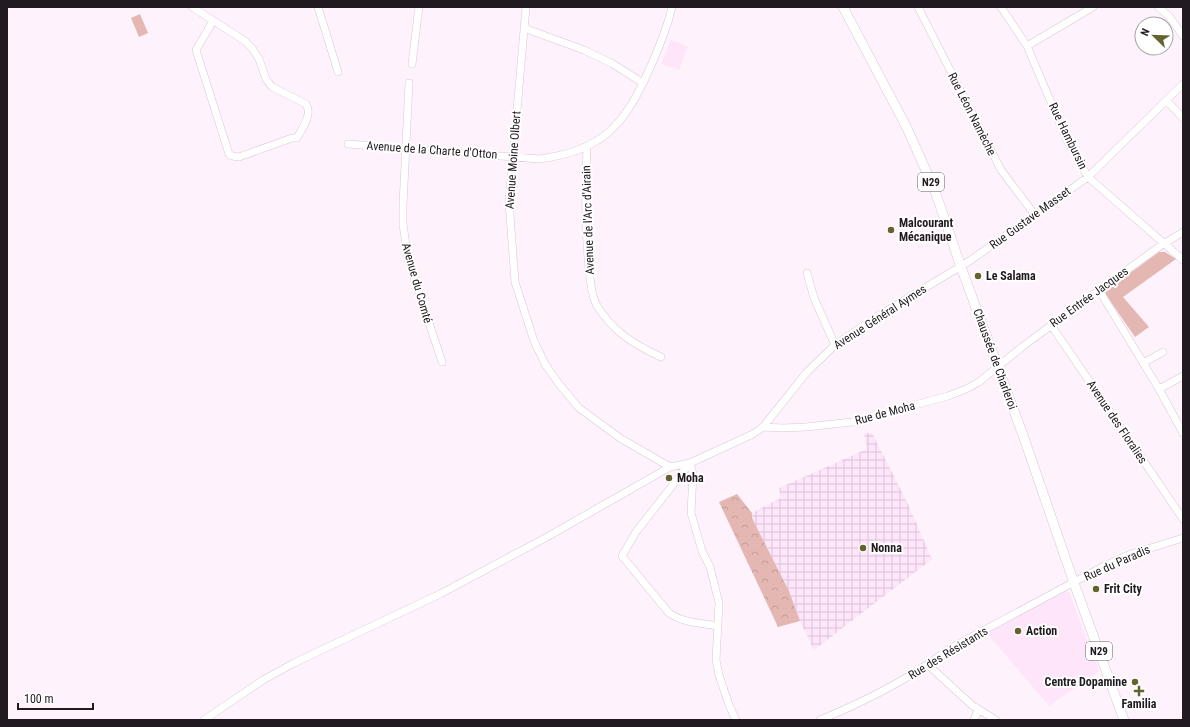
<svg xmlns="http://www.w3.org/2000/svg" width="1190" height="727" font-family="'Roboto Condensed',sans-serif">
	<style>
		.built { fill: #ffe5fa }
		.industrial { fill: url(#industrial-grid) }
		.forest { fill: url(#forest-crowns) }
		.green { fill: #e5b7b2 }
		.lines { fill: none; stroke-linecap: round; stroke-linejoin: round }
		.minor-casing { stroke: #dac7d7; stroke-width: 8 }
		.major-casing { stroke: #dac7d7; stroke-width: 10 }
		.minor { stroke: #fff; stroke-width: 7 }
		.major { stroke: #fff; stroke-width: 9 }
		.poi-dot { fill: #64632f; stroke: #fff; stroke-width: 1.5 }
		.labels { text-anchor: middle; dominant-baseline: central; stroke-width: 4; stroke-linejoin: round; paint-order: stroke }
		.shield { fill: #fff; stroke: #645f63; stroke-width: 1 }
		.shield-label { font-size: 11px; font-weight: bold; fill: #211a20 }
		.street-label { font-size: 12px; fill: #211a20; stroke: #fff }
		.poi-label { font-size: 12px; font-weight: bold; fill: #211a20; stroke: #fff; text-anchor: start }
	</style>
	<defs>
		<pattern id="industrial-grid" width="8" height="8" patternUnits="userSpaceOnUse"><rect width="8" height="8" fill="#ffe5fa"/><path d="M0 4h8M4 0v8" fill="none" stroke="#dac4d6"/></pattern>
		<pattern id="forest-crowns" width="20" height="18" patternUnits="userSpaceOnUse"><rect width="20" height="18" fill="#e5b7b2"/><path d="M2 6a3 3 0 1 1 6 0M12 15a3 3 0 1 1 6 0" fill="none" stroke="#c49d99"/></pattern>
	</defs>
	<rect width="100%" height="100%" fill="#fef2fc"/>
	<path class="built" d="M671,40l5,2 1,-1 11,6 -9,23 -18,-6z
		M1065,591l4,1 30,79 -50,35 -62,-73z"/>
	<path class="industrial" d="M864,433h8l35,69 25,57 -118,91 -14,-29 -11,-30 -37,-73v-5l29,-15 -2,-10 88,-39z"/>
	<path class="forest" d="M737,494l15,19v5l37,73 11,30 -22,6 -59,-125z"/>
	<path class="green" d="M140,14l8,19 -9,4 -8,-19z
		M1159,252h6l11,7 -53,38 26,30 -14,10 -31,-45z"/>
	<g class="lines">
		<g class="minor-casing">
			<path id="minor" d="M192,7l53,34 7,7 7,11 7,20 6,8 34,17c7,11 -4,24 -9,34h-5l-53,19 -7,-1 -3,-2 -33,-104 17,-29
				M318,7l20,65
				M526,7l-17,195 6,80 19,59 11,23 14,20 20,24 41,30 50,29 20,-4
				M918,7l83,163 34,45
				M1001,7l26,39 40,94 21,37 95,83
				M1158,7l11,9 14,20
				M524,28l60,22 29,14 30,19
				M1027,46l66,-39
				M412,64l7,-57
				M409,83l-6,122v19l5,35 34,103
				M1167,101l16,17
				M348,144l191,15c63,-8 85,-33 110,-89 9,-20 18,-41 23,-63
				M587,147c-2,40 -2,81 2,121 1,12 2,25 7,36 16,27 37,40 65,53
				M807,273l7,25 21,47
				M1099,290l60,99 24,44
				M1051,325l132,194
				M1143,363l20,-11
				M1159,389l24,-13
				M763,427l20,1 23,-1 46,-5 96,-26 18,-7 13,-7 43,-35 58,-43 83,-60 20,-12
				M690,463l3,11 -2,39 11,38 8,16 9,36 -3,57 3,15 10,30 7,15
				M718,626c-16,-3 -35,-3 -49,-13l-47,-57 14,-24 54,-69 63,-29 10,-7 44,-55 28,-27 43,-29 90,-54 67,-47 53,-38 95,-93
				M928,665l45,41 23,14
				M204,720l59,-40 31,-17 146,-69 107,-57 123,-70
				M820,720c46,-19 90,-41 129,-71l155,-83 27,-12 52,-16
				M974,720l4,-10"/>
		</g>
		<g class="major-casing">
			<path id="major" d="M843,7l64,121 28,63 26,76 63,171 50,145 50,137"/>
		</g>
		<use href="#minor" class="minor"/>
		<use href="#major" class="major"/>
	</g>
	<g class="poi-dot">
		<circle cx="891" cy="230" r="4"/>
		<circle cx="978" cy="276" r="4"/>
		<circle cx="669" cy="478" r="4"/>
		<circle cx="863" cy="548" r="4"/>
		<circle cx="1096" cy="589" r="4"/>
		<circle cx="1018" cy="631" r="4"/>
		<circle cx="1135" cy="682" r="4"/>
		<path d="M1137 685h4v4h4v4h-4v4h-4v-4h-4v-4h4z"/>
	</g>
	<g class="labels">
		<g class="shield">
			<rect x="918" y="173" width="26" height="18" rx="3"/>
			<rect x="1086" y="642" width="26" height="18" rx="3"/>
		</g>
		<g class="shield-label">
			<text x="931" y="182">N29</text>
			<text x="1099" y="651">N29</text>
		</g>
		<g class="street-label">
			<text transform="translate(972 114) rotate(63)">Rue Léon Namèche</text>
			<text transform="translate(1068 136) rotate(64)">Rue Hambursin</text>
			<text transform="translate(432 150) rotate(4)">Avenue de la Charte d'Otton</text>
			<text transform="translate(513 160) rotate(-86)">Avenue Moine Olbert</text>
			<text transform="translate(1030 218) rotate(-36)">Rue Gustave Masset</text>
			<text transform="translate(588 220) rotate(-92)">Avenue de l'Arc d'Airain</text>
			<text transform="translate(417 283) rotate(74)">Avenue du Comté</text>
			<text transform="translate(1089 297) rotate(-36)">Rue Entrée Jacques</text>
			<text transform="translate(880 317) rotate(-33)">Avenue Général Aymes</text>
			<text transform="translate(995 359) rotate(70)">Chaussée de Charleroi</text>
			<text transform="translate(885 413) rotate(-15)">Rue de Moha</text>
			<text transform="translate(1117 422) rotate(56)">Avenue des Floralies</text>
			<text transform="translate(1117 563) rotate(-24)">Rue du Paradis</text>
			<text transform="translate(948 653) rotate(-31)">Rue des Résistants</text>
		</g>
		<g class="poi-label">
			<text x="899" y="223">Malcourant<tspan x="899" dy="14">Mécanique</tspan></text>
			<text x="986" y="276">Le Salama</text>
			<text x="677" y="478">Moha</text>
			<text x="871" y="548">Nonna</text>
			<text x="1104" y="589">Frit City</text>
			<text x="1026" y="631">Action</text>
			<text x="1127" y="682" text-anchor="end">Centre Dopamine</text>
			<text x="1139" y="704" text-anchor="middle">Familia</text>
		</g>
	</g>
	<rect width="1190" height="727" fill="none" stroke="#211a20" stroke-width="16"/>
	<g transform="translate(1154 36) rotate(293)"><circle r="19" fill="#ffffff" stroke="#a6a3a6"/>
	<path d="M0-3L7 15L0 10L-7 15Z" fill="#64632f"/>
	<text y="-6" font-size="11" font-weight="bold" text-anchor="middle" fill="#211a20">N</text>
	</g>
	<path d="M18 703v6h75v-6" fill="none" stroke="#211a20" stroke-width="2"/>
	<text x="24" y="703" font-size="12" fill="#211a20" stroke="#ffffff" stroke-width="3" paint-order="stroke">100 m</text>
</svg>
